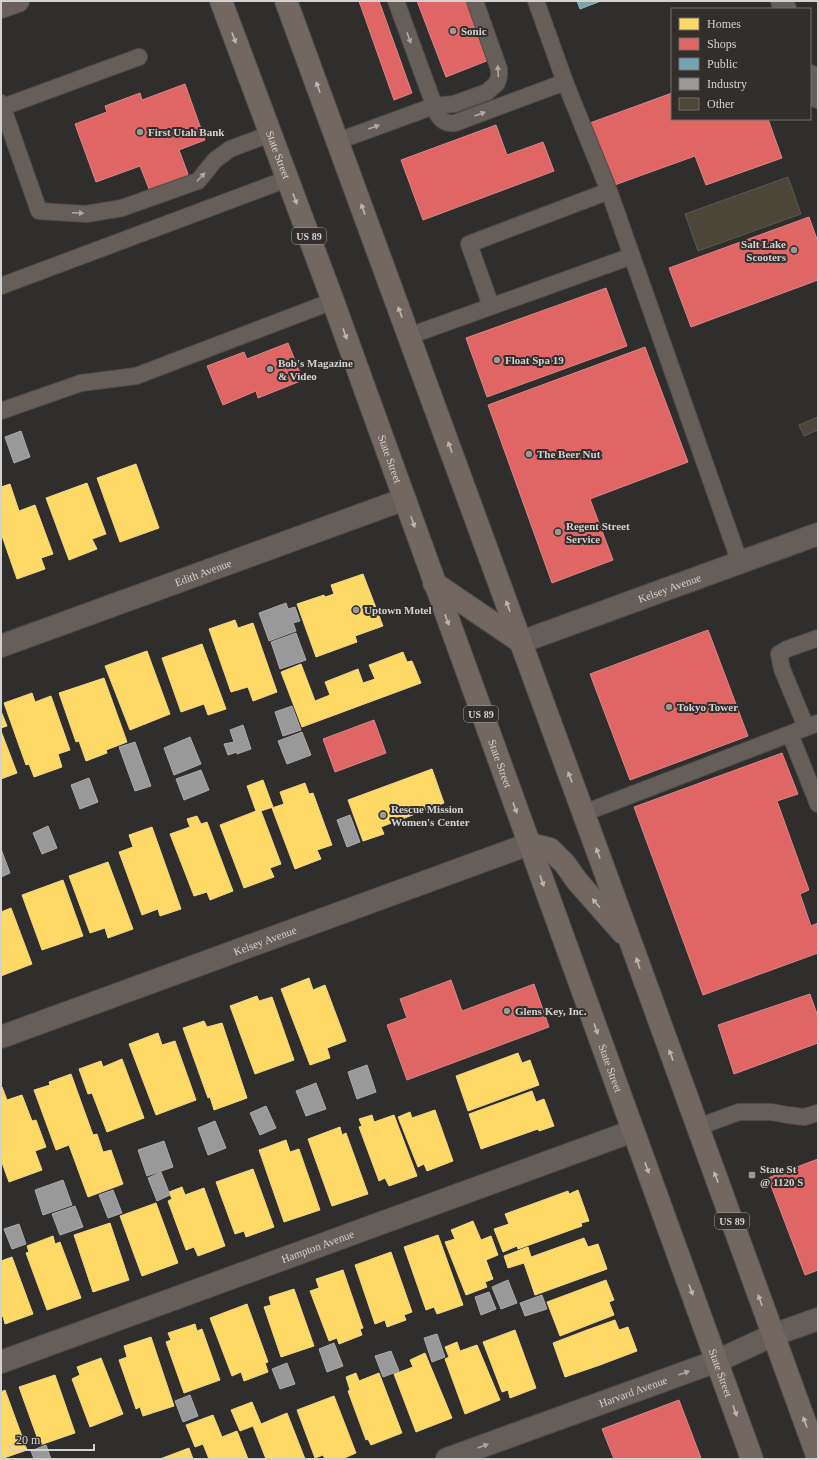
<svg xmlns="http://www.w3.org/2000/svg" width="819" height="1460" font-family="Georgia,serif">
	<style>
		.homes { fill: #ffd966; stroke: #f2d786 }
		.shops { fill: #e06666; stroke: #dc8686 }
		.public { fill: #76a5af; stroke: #92b2b9 }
		.industry { fill: #999; stroke: #aaa }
		.building { fill: #4c4638; stroke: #5a5958 }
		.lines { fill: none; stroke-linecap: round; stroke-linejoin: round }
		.service-casing { stroke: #4d4c4b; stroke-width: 18 }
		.minor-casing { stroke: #4d4c4b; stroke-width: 24 }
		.secondary-casing { stroke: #4d4c4b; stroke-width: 24 }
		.primary-casing { stroke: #4d4c4b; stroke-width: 24 }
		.service { stroke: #665e59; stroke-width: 16 }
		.minor { stroke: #665e59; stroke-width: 22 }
		.secondary { stroke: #6b605c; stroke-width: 22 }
		.primary { stroke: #736762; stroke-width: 22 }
		.oneway { fill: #bbb7b4 }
		.oneway2 { fill: #ada9a6 }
		.poi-dot { fill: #9a9997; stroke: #312e2c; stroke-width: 1.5 }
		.labels { text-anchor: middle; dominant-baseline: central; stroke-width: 4; stroke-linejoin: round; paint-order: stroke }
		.shield { fill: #312e2c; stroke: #a2a19f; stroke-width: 1 }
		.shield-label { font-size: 10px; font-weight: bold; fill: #d3d2d0 }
		.poi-label { font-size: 11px; font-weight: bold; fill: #d3d2d0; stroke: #312e2c; text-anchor: start }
		.street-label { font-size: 11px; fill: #d3d2d0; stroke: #312e2c }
	</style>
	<rect width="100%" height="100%" fill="#302e2d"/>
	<path class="homes" d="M136,464l23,64 -39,14 -23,-64z
		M87,483l19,51 -14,5 5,10 -28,11 -23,-62z
		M10,484l9,27 16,-6 18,49 -12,4 4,11 -28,10 -16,-46v-46z
		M363,574l20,52 -28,10 2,6 -41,15 -19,-53 27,-9 1,2 9,-3 -3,-9z
		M235,620l3,8 15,-5 24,69 -24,9 -5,-14 -17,5 -22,-63z
		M202,644l24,65 -18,6 -4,-11 -23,8 -19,-54z
		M147,651l23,63 -40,16 -25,-64z
		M403,652l4,10 5,-1 9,22 -119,44 -21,-55 20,-8 14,37 15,-6 -5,-13 33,-13 5,14 12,-4 -6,-14z
		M104,678l23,64 -21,8 1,3 -21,8 -7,-20 -3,1 -17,-49z
		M32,693l3,9 16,-6 19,54 -12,4 4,13 -28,10 -5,-13 -3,1 -22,-62z
		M1,711l6,15 -6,2z
		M1,731l16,42 -16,6z
		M432,769l12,34 -63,24 3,7 -21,7 -15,-41z
		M263,780l10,27 -12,4 20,53 -11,4 4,9 -30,11 -24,-63 36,-14 -9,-25z
		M305,783l4,11 4,-1 19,52 -15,5 4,9 -26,10 -23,-61 12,-4 -4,-12z
		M197,816l4,8 6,-2 26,69 -23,9 -3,-8 -13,4 -24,-62 20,-7 -3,-8z
		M152,827l29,82 -21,7 -2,-7 -16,6 -23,-63 14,-5 -4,-12z
		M108,862l25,67 -25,9 -3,-10 -15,5 -21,-57z
		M63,880l20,56 -41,14 -20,-55z
		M11,908l21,56 -31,12v-64z
		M309,978l4,12 12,-5 21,56 -19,7 3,10 -20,7 -29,-76z
		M257,996l2,5 13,-4 22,63 -39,14 -25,-68z
		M204,1021l3,6 15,-4 25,75 -33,12 -4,-13 -2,1 -25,-70z
		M158,1033l4,12 13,-4 21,59 -40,15 -27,-71z
		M518,1053l4,10 8,-3 9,25 -71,26 -12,-35z
		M122,1059l22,59 -37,14 -15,-39 -4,1 -9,-25 22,-8 2,6z
		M71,1074l22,61 4,-1 6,18 8,-2 12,34 -35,13 -19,-52 -13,5 -22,-60 16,-5 -1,-3z
		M1,1087h1l5,13 15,-5 10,26 4,-1 10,27 -11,4 7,19 -33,12 -8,-22z
		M532,1091l4,11 8,-3 10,27 -15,5 -1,-2 -57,20 -12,-35z
		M435,1110l18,51 -26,10 -3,-7 -6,3 -20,-50 12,-5 2,6z
		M372,1115l2,7 20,-7 23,61 -28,10 -4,-8 -6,3 -20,-54 3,-1 -3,-7z
		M340,1127l2,8 4,-2 22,61 -36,12 -24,-67z
		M286,1140l4,12 9,-3 21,61 -36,12 -25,-72z
		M253,1169l21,58 -28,10 -2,-6 -9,3 -19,-52z
		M182,1187l3,8 19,-7 21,58 -27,10 -4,-9 -8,3 -18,-49 4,-2 -3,-7z
		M578,1190l11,31 -8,2 1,3 -64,23 -1,-3 -14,6 -9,-23 15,-5 -4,-10 63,-23 1,3z
		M156,1203l22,60 -36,13 -22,-60z
		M473,1221l8,19 10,-4 7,19 -12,5 7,19 -8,3 2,5 -21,8 -21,-53 10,-3 -4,-9z
		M110,1223l19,57 -36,12 -19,-57z
		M438,1235l25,70 -26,9 -3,-7 -8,3 -22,-63z
		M53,1236l2,8 5,-2 21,56 -34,12 -21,-57 3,-1 -2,-6z
		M584,1238l4,9 10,-3 9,25 -72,26 -11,-32 -16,5 -4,-12 24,-9 3,10z
		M391,1252l21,60 -8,3 2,5 -19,7 -2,-7 -10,4 -20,-59z
		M12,1257l21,57 -28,10 -2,-8 -2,1v-56z
		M343,1270l20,58 -3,1 2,6 -23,9 -2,-6 -8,3 -19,-50 9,-3 -3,-9z
		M606,1280l8,20 -5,2 5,13 -54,21 -13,-34z
		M294,1289l20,57 -33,11 -17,-50 7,-2 -2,-8z
		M247,1304l21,58 -3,1 3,9 -24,9 -3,-9 -9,4 -22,-58z
		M615,1320l4,10 9,-3 9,24 -37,14 -13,-35z
		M195,1324l2,7 5,-2 18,51 -36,13 -18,-51 5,-2 -3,-7z
		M515,1330l21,58 -26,10 -2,-8 -6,2 -19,-50z
		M587,1330l13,35 -35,12 -12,-34z
		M151,1337l23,69 -31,10 -3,-9 -4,2 -17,-49 8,-3 -3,-11z
		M457,1342l3,9 17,-6 23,55 -35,14 -20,-55 4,-2 -4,-10z
		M425,1353l27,65 -36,14 -22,-58 19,-7 -3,-7z
		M101,1358l22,56 -33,13 -18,-48 8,-4 -3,-8z
		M356,1373l3,8 20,-8 23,60 -31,12 -3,-6 -2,1 -18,-49 2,-1 -4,-13z
		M55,1375l20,58 -35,12 -21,-58z
		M5,1390l22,60 -26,9v-67z
		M334,1396l22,57 -14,6h-17l-2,-4 -8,3 -18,-48z
		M252,1402l9,22 26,-11 18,46h-39l-13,-33 -13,5 -9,-21z
		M213,1415l9,22 15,-6 11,28h-39l-6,-15 -8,3 -9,-22z
		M189,1448l4,11h-33z"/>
	<path class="shops" d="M359,1h20l33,92 -18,7z
		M417,1h50l22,59 -43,17z
		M185,84l20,56 -26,10 9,24 -4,8 -33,12 -11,-28 -44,16 -21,-58 32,-12 -2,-6 35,-13 2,7z
		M672,93v26h96l14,39 -76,27 -11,-29 -86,31 -22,-63z
		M496,125l11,30 36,-13 11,29 -131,49 -22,-60z
		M809,217l9,25v38l-127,47 -22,-59z
		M606,288l21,58 -140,51 -21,-59z
		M288,343l15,37 -45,18 -2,-7 -33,14 -16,-39 37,-14 3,7z
		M645,347l43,115 -98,37 23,61 -61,23 -64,-178z
		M708,630l40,106 -118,44 -40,-106z
		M374,720l12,33 -51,19 -12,-33z
		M782,753l16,41 -21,7 32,89 -9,4 11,32 7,-3v30l-115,42 -69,-188z
		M451,980l11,31 72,-27 15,43 -142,53 -20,-55 20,-7 -7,-19z
		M810,994l8,23v26l-84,31 -16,-49z
		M818,1159v111l-13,5 -37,-97z
		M679,1400l22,58 -4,1h-84h1l-12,-30z"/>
	<path class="public" d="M577,1h24l-21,8z"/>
	<path class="industry" d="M21,431l9,26 -16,6 -9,-26z
		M286,603l2,6 7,-2 5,14 -7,2 3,8 -27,10 -10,-28z
		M296,633l10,27 -26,9 -9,-27z
		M292,706l9,24 -18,6 -8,-24z
		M243,725l8,24 -14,5v-2l-9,3 -4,-11 10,-2 -4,-12z
		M302,732l9,23 -24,9 -9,-23z
		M190,737l11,27 -27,11 -10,-27z
		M135,742l16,44 -16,5 -16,-44z
		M201,770l8,20 -25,10 -8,-21z
		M89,778l9,24 -18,7 -9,-24z
		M350,815l10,27 -13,5 -10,-27z
		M48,826l9,22 -15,6 -9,-21z
		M1,849l9,24 -9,4z
		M367,1065l9,27 -19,7 -9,-27z
		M316,1083l10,26 -20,7 -10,-25z
		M266,1106l10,22 -16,7 -10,-22z
		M215,1121l11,27 -18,7 -10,-27z
		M164,1141l9,26 -26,9 -9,-26z
		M161,1172l9,23 -13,6 -9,-23z
		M63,1180l9,25 -29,10 -8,-25z
		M113,1190l9,23 -14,5 -9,-23z
		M75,1206l8,21 -23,8 -8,-21z
		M19,1224l7,20 -14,5 -8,-20z
		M508,1280l9,23 -16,6 -9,-22z
		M489,1292l7,17 -15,6 -6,-18z
		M542,1295l5,14 -22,7 -5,-13z
		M437,1334l8,23 -13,5 -8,-24z
		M334,1343l9,23 -16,6 -8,-23z
		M391,1351l8,20 -16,6 -8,-21z
		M287,1363l8,21 -15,5 -8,-20z
		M190,1395l8,21 -15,6 -8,-21z
		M46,1445l5,14h-17l-3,-8z"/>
	<path class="building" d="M788,177l13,37 -103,37 -13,-37z
		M818,417v13l-14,6 -5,-11z"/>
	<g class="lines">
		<g class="service-casing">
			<path id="service" d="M396,1l41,112c4,8 9,11 18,10l110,-41
				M536,1l29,81 44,109 131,372
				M1,103l38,108 47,3 36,-6 76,-27 17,-21 15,-11 40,-15
				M3,107l136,-50
				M338,141l96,-35 20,-2 33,-12 10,-9 2,-7v-7l-24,-68
				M1,286l286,-107
				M491,306l-22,-62 140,-53
				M409,336l223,-80
				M1,411l80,-28 55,-7 197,-75
				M806,727l-24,-58 -3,-15 8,-5 31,-11
				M790,734l28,70
				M584,813l234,-90
				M698,1127l41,-15h32l17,3 16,2 14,-4"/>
		</g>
		<g class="minor-casing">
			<g id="minor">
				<path d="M782,1l3,8"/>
				<path d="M810,76l8,21"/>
				<path id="s1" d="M521,642l297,-108"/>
				<path id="s2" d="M1,646l404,-147"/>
				<path id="s3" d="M1,1037l528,-193"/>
				<path id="s4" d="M1,1362l632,-231"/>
				<path id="s5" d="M447,1459l270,-98 56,-26 45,-16"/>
			</g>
		</g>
		<g class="secondary-casing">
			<path id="secondary" d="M1,7l17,-6"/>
		</g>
		<g class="primary-casing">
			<g id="primary">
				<path id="s6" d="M221,1l112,300 419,1158"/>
				<path d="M286,1l345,942 187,515"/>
				<path d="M434,583l87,59"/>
				<path d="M529,844l21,5 15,15 12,17 46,52"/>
			</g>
		</g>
		<use href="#service" class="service"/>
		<use href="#minor" class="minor"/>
		<use href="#secondary" class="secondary"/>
		<use href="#primary" class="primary"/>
	</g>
	<defs><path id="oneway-solid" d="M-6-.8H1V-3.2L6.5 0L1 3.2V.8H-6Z"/></defs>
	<g class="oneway">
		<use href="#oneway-solid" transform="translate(234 38) rotate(70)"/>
		<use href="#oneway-solid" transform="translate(318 87) rotate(-110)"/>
		<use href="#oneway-solid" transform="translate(295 199) rotate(70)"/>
		<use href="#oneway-solid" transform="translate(363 209) rotate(-110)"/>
		<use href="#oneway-solid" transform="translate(400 312) rotate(-110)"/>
		<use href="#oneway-solid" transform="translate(345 334) rotate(70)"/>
		<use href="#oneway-solid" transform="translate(450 447) rotate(-110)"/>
		<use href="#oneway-solid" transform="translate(413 522) rotate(71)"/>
		<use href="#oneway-solid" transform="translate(508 606) rotate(-110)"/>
		<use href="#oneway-solid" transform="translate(447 620) rotate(70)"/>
		<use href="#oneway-solid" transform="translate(570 777) rotate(-110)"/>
		<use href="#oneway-solid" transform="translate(515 808) rotate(70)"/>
		<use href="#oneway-solid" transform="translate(598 853) rotate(-110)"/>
		<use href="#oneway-solid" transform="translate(542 881) rotate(70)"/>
		<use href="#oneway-solid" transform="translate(596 903) rotate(-131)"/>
		<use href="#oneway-solid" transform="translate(638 963) rotate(-109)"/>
		<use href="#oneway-solid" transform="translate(596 1029) rotate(70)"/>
		<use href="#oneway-solid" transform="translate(671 1055) rotate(-110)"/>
		<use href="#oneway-solid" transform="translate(647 1168) rotate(70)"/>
		<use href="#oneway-solid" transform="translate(716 1177) rotate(-110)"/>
		<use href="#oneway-solid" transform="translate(691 1290) rotate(70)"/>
		<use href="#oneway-solid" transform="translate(760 1300) rotate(-110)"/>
		<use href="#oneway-solid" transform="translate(735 1411) rotate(70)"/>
		<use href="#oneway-solid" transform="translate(805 1422) rotate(-110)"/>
	</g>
	<g class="oneway2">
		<use href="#oneway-solid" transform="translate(409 38) rotate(70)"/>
		<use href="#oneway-solid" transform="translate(498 71) rotate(-94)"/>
		<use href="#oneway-solid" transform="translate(480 114) rotate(-20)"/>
		<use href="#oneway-solid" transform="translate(374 127) rotate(-20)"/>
		<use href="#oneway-solid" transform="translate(201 177) rotate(-47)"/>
		<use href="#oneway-solid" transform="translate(78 213) rotate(3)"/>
		<use href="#oneway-solid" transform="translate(684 1373) rotate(-20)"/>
		<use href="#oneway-solid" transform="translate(483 1446) rotate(-20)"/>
	</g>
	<g class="poi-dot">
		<circle cx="453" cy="31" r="4"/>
		<circle cx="140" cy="132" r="4"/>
		<circle cx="794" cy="250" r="4"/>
		<circle cx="497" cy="360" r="4"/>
		<circle cx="270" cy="369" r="4"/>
		<circle cx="529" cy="454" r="4"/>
		<circle cx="558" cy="532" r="4"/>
		<circle cx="356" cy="610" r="4"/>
		<circle cx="669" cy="707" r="4"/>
		<circle cx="383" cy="815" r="4"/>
		<circle cx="507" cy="1011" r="4"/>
		<rect x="748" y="1171" width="8" height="8" rx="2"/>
	</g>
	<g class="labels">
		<g class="shield">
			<rect x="292" y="228" width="34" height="16" rx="3"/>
			<rect x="464" y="706" width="34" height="16" rx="3"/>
			<rect x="715" y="1213" width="34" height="16" rx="3"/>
		</g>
		<g class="shield-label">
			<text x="309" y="236">US 89</text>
			<text x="481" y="714">US 89</text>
			<text x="732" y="1221">US 89</text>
		</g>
		<g class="poi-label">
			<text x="461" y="31">Sonic</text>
			<text x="148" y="132">First Utah Bank</text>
			<text x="786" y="244" text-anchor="end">Salt Lake<tspan x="786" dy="13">Scooters</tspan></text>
			<text x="505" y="360">Float Spa 19</text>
			<text x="278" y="363">Bob's Magazine<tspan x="278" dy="13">&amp; Video</tspan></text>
			<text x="537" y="454">The Beer Nut</text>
			<text x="566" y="526">Regent Street<tspan x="566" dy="13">Service</tspan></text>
			<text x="364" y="610">Uptown Motel</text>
			<text x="677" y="707">Tokyo Tower</text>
			<text x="391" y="809">Rescue Mission<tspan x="391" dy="13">Women's Center</tspan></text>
			<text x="515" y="1011">Glens Key, Inc.</text>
			<text x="760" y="1169">State St<tspan x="760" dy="13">@ 1120 S</tspan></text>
		</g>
		<g class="street-label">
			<text stroke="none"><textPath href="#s6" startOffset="164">State Street</textPath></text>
			<text stroke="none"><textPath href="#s6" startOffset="488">State Street</textPath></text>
			<text stroke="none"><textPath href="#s2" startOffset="215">Edith Avenue</textPath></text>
			<text stroke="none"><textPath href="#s1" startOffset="158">Kelsey Avenue</textPath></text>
			<text stroke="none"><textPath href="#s6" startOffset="812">State Street</textPath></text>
			<text stroke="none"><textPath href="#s3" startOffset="281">Kelsey Avenue</textPath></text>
			<text stroke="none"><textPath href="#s6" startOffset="1136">State Street</textPath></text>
			<text stroke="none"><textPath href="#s4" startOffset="337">Hampton Avenue</textPath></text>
			<text stroke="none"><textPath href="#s6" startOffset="1460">State Street</textPath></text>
			<text stroke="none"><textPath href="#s5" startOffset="198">Harvard Avenue</textPath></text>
		</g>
	</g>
	<rect width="819" height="1460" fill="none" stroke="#d3d2d0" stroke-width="4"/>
	<rect x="671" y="8" width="140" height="112" fill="#312e2c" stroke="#72706e"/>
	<rect x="679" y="18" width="20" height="12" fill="#ffd966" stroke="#72706e"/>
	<text x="707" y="28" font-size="12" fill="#d3d2d0">Homes</text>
	<rect x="679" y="38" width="20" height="12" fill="#e06666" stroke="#72706e"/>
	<text x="707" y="48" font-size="12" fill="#d3d2d0">Shops</text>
	<rect x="679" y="58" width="20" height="12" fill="#76a5af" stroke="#72706e"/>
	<text x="707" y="68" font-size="12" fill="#d3d2d0">Public</text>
	<rect x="679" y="78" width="20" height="12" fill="#999999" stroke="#72706e"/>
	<text x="707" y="88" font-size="12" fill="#d3d2d0">Industry</text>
	<rect x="679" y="98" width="20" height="12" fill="#4c4638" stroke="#72706e"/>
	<text x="707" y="108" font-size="12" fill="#d3d2d0">Other</text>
	<path d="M10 1444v6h84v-6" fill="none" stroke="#d3d2d0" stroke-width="2"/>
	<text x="16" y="1444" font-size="12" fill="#d3d2d0" stroke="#312e2c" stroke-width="3" paint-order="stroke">20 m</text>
</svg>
